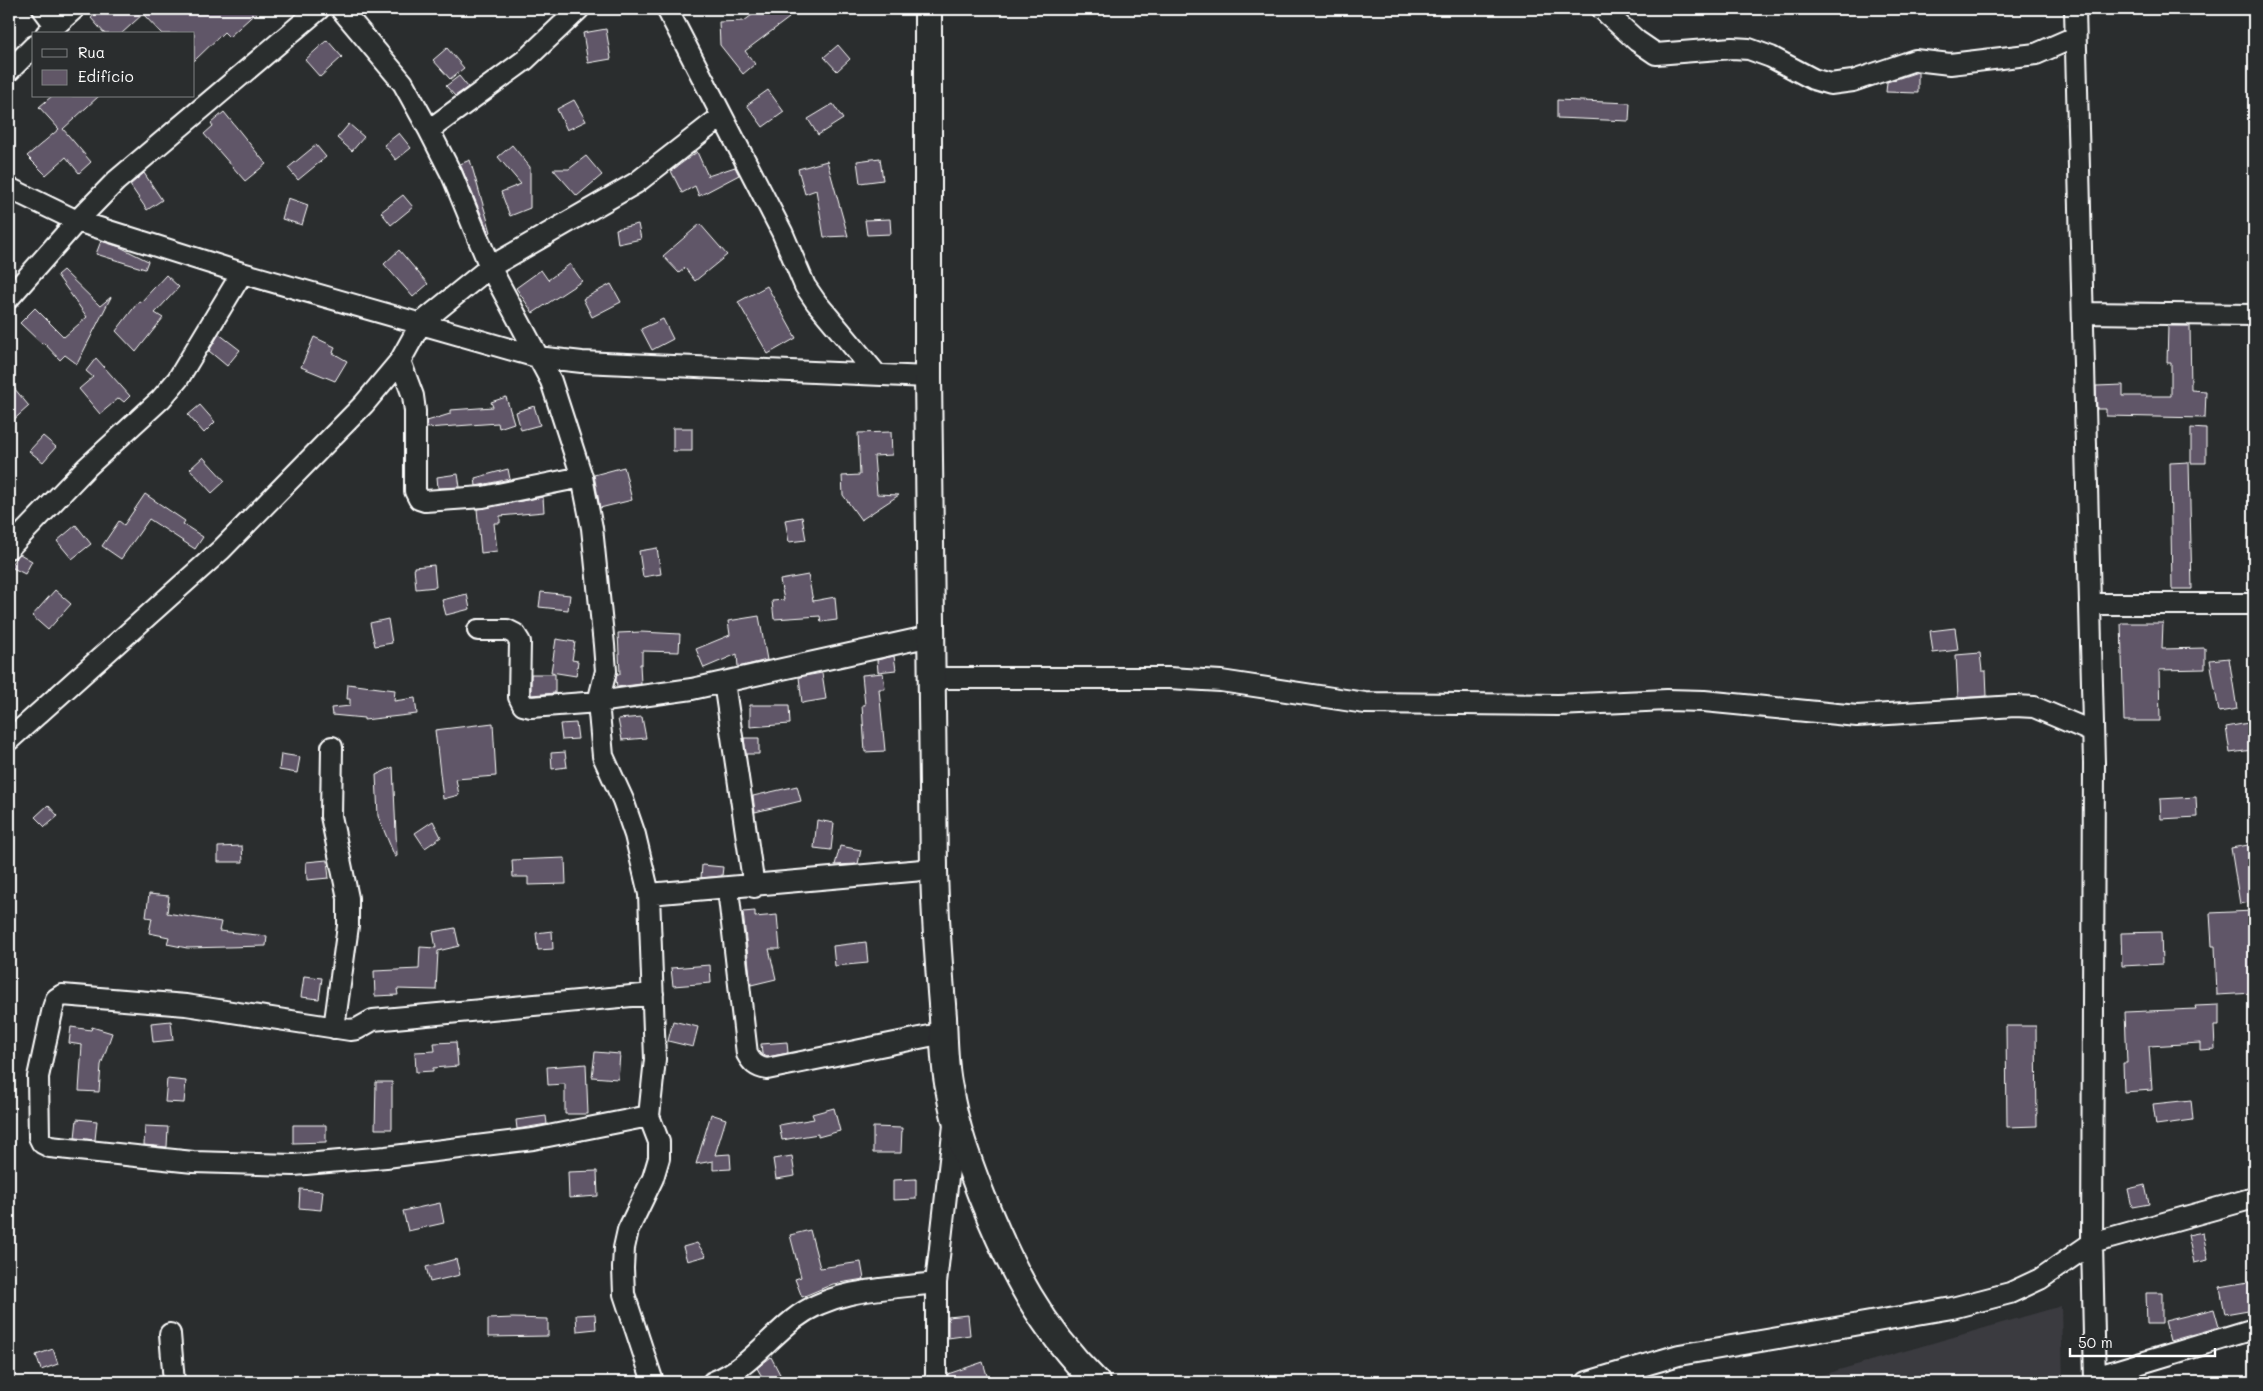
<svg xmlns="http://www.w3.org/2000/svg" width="2263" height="1391" font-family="Mali,sans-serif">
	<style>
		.built { fill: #3a3a3f }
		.building { fill: #615767; stroke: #fff }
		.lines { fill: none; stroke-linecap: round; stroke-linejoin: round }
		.minor-casing { stroke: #fff; stroke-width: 24 }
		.tertiary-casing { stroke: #fff; stroke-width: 30 }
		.minor { stroke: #2a2d2e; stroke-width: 20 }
		.tertiary { stroke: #2a2d2e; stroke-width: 26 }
	</style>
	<rect width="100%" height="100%" fill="#2a2d2e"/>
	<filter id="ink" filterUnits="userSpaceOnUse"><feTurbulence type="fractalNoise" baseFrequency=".02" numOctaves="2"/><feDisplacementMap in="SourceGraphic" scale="10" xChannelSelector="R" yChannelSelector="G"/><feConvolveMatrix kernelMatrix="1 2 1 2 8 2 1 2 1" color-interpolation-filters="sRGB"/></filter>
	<g filter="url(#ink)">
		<path class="built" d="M2061,1306l2,76h-266z"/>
		<path class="building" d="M101,9h159l-31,28 -5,-5 -30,29v-27h-32l-19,-20 -22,20h-16l-14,-16z
			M760,9h22l7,9 -44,33 10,13 -12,10 -23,-29 -1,-23 25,-1z
			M606,29l5,30 -23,4 -5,-30z
			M327,40l15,17 -22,20 -15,-17z
			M838,45l12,14 -13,12 -13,-14z
			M447,48l17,20 -14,11 -17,-19z
			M1918,72v21l-32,-1 1,-10z
			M459,76l9,11 -13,9 -9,-10z
			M768,90l16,22 -21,15 -16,-22z
			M52,96h47l-36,33 28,33 -12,11 -13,-16 -20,18 -19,-19 32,-27 -20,-22z
			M574,100l12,21 -19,9 -10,-21z
			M1557,100l73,3 -1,18 -72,-3z
			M833,104l10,15 -25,16 -10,-16z
			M224,112l42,52 -21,17 -41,-47 9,-8 -2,-3z
			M349,124l15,13 -12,14 -15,-13z
			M399,133l12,15 -15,12 -12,-15z
			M316,145l10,12 -28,23 -10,-12z
			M512,145l18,22v41l-20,8 -9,-24 20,-8 -23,-27z
			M697,152l11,24 27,-9 4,8 -40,21 -4,-10 -13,7 -11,-22z
			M586,156l16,19 -25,21 -24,-27h16z
			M880,158l3,22 -23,3 -3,-22z
			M470,160l21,72 -2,1 -29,-69z
			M827,161l21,75 -24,1 -8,-47 -11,4 -7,-25z
			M144,173l18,27 -15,10 -17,-25z
			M403,195l10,12 -22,18 -10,-13z
			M288,198l20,7 -6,20 -20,-6z
			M890,219l1,15 -24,1 -2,-15z
			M638,224l3,15 -23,5 -2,-15z
			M700,224l27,31 -32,26 -10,-13 -6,5 -16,-17z
			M101,241l19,6 28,14 -3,8 -49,-15z
			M399,250l29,34 -15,13 -29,-33z
			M570,264l12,17 -49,32 -17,-25 25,-18 7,10z
			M63,270l37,36 11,-9 -34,67 -12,-9 -5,5 -16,-17 -2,1 -22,-21 15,-15 29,29 23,-20 -30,-42z
			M166,275l13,12 -24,26 8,5 -27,34 -20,-21 23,-30 2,1z
			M611,284l10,18 -29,15 -9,-18z
			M767,286l29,52 -28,16 -30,-52z
			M663,319l10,20 -21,11 -11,-21z
			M2168,326h22l1,64 15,1 -1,27 -99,-2v-7h-9l-1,-23 27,-1v11h48v-33h-4z
			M219,334l21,16 -13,16 -18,-15z
			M314,337l21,10 -2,6 14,8 -12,20 -34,-14z
			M96,358l34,38 -6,6 -5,-4 -19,16 -21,-25 14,-12 -7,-6z
			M9,382l20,24 -20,18z
			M506,397l8,26 -15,5 -1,-5 -71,5v-7l23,-7v-4l43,-3 -2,-5z
			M200,405l15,17 -11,11 -16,-18z
			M534,406l6,19 -19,5 -5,-18z
			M673,428h19v23h-19z
			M2191,428l15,1v34h-15z
			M891,432l1,23 -18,1 3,38 22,1 -38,25 -18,-25 -1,-19 18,-1 -2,-42z
			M43,436l13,11 -13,15 -14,-11z
			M203,457l22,24 -13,12 -22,-24z
			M2189,462l3,127h-20l-2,-126z
			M624,467l8,33 -32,8 -6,-33z
			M508,469l2,10 -34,7 -1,-8z
			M458,474l2,13 -22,1 -1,-11z
			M145,494l40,27 -2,3 20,13 -8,12 -46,-30 -28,40 -19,-13 17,-25 5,4z
			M543,497l1,15 -44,4v7h-6l3,28 -16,2 -4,-44z
			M802,517l4,23 -17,2 -4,-22z
			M76,525l15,19 -19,15 -15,-18z
			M657,548l4,26 -18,3 -4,-26z
			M20,554l12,7 -7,13 -16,-8z
			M434,565l2,22 -20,2 -2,-22z
			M808,575l5,26 22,-4 2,23 -16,2 -1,-6 -46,3 -2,-18 12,-1 -4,-20z
			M55,590l16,14 -23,26 -16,-14z
			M541,592l29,3 -2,15 -29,-3z
			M467,594l3,15 -24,6 -4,-15z
			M759,616l8,44 -29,7 -1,-13 -33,14 -8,-19 34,-14 -2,-14z
			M388,619l4,24 -17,3 -5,-23z
			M2121,623h42l-1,26 43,-1v21l-46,1 1,51h-36z
			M1955,628l3,22 -25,3 -3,-22z
			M641,632l39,2 -1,18 -37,-1v13h-2l1,20 -24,3 -1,-8 1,-5h3l-2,-41z
			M556,639l19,3 -3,18 6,1 -2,15 -25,-4z
			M1980,653l2,18h4l1,25 -29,2 -2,-43z
			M894,656l2,14 -18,2 -1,-12z
			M2229,658l8,51 -18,3 -9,-52z
			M822,673l4,26 -24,4 -3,-26z
			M883,673l2,16h-6l6,62 -20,1 -3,-47h3l-3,-30z
			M531,674h24v19l-24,2z
			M348,684l47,6 -1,11 21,-3 2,16 -53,6v-2l-32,-3 -1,-7 19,-2v-7h-3z
			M750,705h39l1,19 -40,3z
			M642,717l4,21 -24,2 -4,-21z
			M493,723l3,53 -40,3 3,16 -16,4 -8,-69z
			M576,723l2,16 -16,1 -2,-16z
			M2248,723l4,27 -22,3 -4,-26z
			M744,738h15v16h-13z
			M565,752l2,15 -15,2 -1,-16z
			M281,754l19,3 -3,16 -18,-3z
			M393,767l4,89 -2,1 -17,-41 -2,-41z
			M797,786l4,15 -46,11 -2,-16z
			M2196,797l1,20 -36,2 -1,-20z
			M48,805l10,11 -13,11 -10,-10z
			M817,820l17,3 -3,27 -17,-2z
			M433,821l8,16 -16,11 -10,-15z
			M2254,844v57l-14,3 -9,-56z
			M242,846l1,16h-25v-15z
			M840,846l21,4 -3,14 -23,1z
			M565,858l1,26 -38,1v-8h-15l-1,-17z
			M327,860l2,18 -22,2 -1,-18z
			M702,865l21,2 -1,9 -21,2z
			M149,894l20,2 -2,17 54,9 -2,9 48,5 -1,10 -79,2 -20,-4 2,-7 -20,-4 3,-15 -6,-1z
			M755,911v6l22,-2 3,34h-11l7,30 -25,6 -8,-73z
			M2253,911l1,82 -37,2 -2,-49h-3l-2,-33z
			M455,928l4,18 -21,5 -2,39 -39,-1 1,6 -23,1 -1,-25 45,-2 1,-22 16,1 -3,-16z
			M552,931l1,18 -15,1 -2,-17z
			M2161,932l1,32 -40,2 -1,-33z
			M866,942l2,21 -33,3 -2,-20z
			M710,965l1,18 -38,3 -2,-18z
			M304,976l18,2 -3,21 -18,-2z
			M2219,1005v21h-5l1,23 -15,1v-7l-51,3 3,44 -28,2 -1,-29h4l-2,-51 71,-3 -1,-3z
			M171,1021l2,19 -20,2 -2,-19z
			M673,1021l25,6 -5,20 -25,-6z
			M2006,1026h30l1,100 -30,1z
			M71,1027l20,3 1,-3 20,6 -11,32 -2,27 -20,-1 3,-46 -13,-2z
			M456,1042l2,24 -25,2v3l-17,1 -1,-20 20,-1 -1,-8z
			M787,1042l1,11 -21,4 -5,-3 -1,-10z
			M595,1052l25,2 -2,25 -26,-2z
			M586,1064l2,50h-23v-30l-17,1 -1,-18z
			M167,1079l19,2 -2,22 -19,-1z
			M376,1082h16v47h-17z
			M2191,1100l2,20 -37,5 -3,-21z
			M834,1108l6,23 -22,6v-3l-36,6 -3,-15 35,-6 -2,-5z
			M711,1114l15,5 -11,36 15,-1 1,15 -18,1v-9l-17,3z
			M546,1116l1,8 -30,5 -1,-9z
			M77,1119l20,2 -2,19 -20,-2z
			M293,1125h33v17l-33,1z
			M145,1126l23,1 -1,20 -23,-2z
			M873,1127l29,1 -1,25h-28z
			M792,1156l3,20 -19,3 -3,-20z
			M597,1171l1,25 -29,2 -1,-26z
			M916,1179v20l-23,1v-20z
			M2145,1185l4,19 -17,3 -4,-18z
			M300,1189l23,2 -2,19 -22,-2z
			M440,1203l4,20 -36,8 -5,-20z
			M810,1230l10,38 41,-6 3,17 -31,5 -31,13 -7,-18 6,-2 -11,-42z
			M2203,1232l5,28 -14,3 -6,-28z
			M697,1243l9,13 -19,5 -4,-14z
			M456,1259l4,16 -30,7 -4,-15z
			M2254,1281v28l-29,5 -5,-27z
			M2146,1293h16v31h-15z
			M2214,1309l5,18 -49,14 -5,-20z
			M595,1314l1,15 -19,2 -1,-16z
			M968,1315l2,20 -22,3v-21z
			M513,1318l35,1v17l-60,1v-18z
			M53,1349l5,15 -17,6 -5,-15z
			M771,1357l13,25h-19l-8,-14z
			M983,1362l6,20h-41v-8z"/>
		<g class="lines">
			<g class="minor-casing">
				<path id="minor" d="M43,9l12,16
					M341,9l62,74 26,47 23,45 38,92 61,114 31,96 10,51 12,117 2,26 -8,31 5,54 20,44 12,35 14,59 6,165 -6,57 10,26v16l-6,20 -25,52 -4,18 -1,20 1,26 29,88
					M667,9l115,223 23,54 11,16 61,73
					M1602,9l35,32 19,13 76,-6 17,1 22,8 42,22 17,5 23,-3 62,-21 35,4 86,-10 39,-17
					M2075,9l19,754 -2,480 3,139
					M46,34l28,-25
					M9,71l25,-25
					M429,130l96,-70 54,-51
					M9,188l68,33 165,52 295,84 45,5 346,15
					M9,298l68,-77 39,-40 203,-172
					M2083,313l171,2
					M400,361l13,35 2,15v80l4,8 6,2 58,-4 99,-20
					M9,548l77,-80 75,-69 17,-20 64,-106
					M2090,604h164
					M478,630h29l8,4 5,8 -1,55 4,8 8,2 67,-5 94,-13 239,-53
					M932,678h237l52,3 144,22 193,2 109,-5 37,1 153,15 158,-10 19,1 59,25
					M724,682l30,205
					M9,740l212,-190 143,-146 36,-43 21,-38 69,-56 146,-84 86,-67
					M332,747l-1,69 17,82v28l-14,102
					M728,889l19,165c5,9 9,13 20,15l177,-36
					M649,894l285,-25
					M649,1116l-116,23 -147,18 -92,8 -101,-3 -143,-15 -8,-4 -3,-6 -1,-60 15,-69 3,-9 6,-4 124,10 164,25 7,-1 16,-9 280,-26
					M170,1334l4,48
					M2095,1377l159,-48
					M713,1382c35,-14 53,-41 81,-63 39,-31 95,-30 142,-36
					M936,1382v-99l18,-158
					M1587,1382l92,-27 273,-47 58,-15 30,-14 52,-36 162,-45"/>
			</g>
			<g class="tertiary-casing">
				<path id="tertiary" d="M928,9v368l6,492c1,50 5,99 9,148 1,23 1,48 6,71 6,38 19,73 33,109 29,72 58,130 114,185"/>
			</g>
			<use href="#minor" class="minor"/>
			<use href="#tertiary" class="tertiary"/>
		</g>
	</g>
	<rect width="2263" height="1391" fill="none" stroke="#2a2d2e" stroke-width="30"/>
	<rect x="15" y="15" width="2233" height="1361" fill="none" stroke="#fff" stroke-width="2" filter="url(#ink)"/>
	<rect x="32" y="32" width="162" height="65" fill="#2a2d2e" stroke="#7f8182"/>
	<rect x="42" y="49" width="25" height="8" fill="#2a2d2e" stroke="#7f8182"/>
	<text x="78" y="58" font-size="15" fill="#ffffff">Rua</text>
	<rect x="42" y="70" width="25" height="15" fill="#615767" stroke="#7f8182"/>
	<text x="78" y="82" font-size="15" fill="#ffffff">Edifício</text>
	<path d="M2070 1348v8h145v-8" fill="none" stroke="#ffffff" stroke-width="2.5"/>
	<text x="2078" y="1348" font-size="15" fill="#ffffff" stroke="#2a2d2e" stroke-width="4" paint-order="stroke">50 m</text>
</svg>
